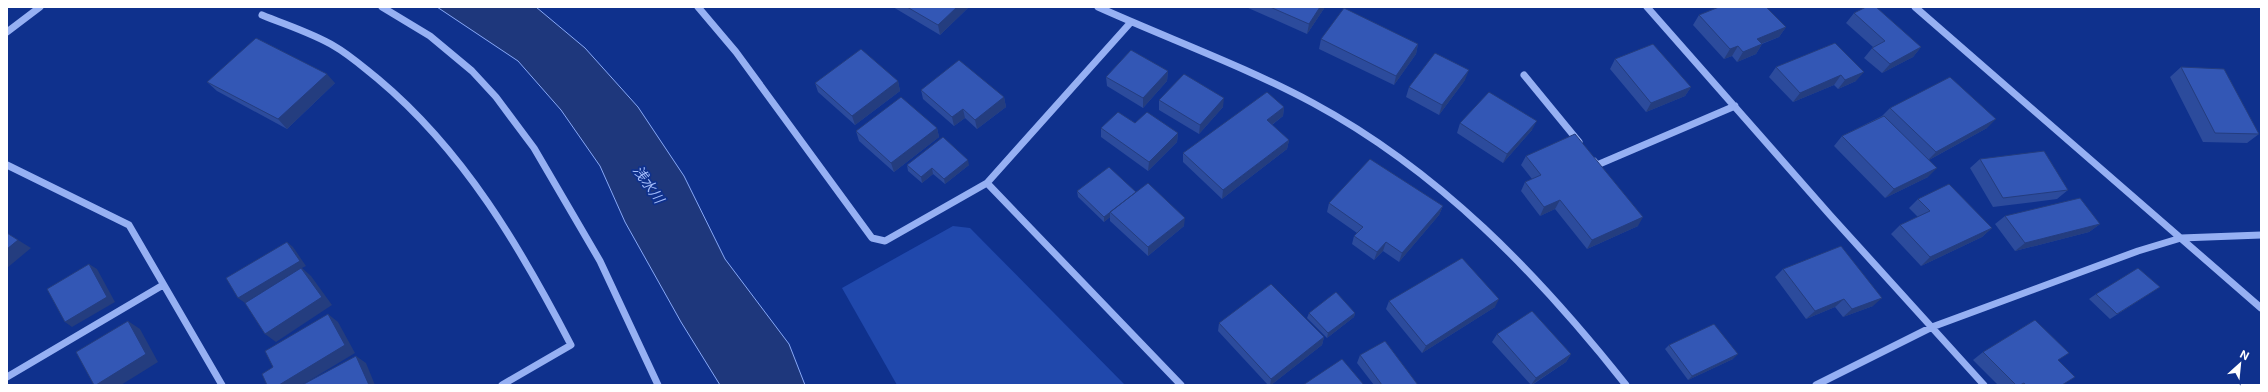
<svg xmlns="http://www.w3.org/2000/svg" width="2268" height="392" font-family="Inter,'Noto Sans JP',sans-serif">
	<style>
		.green { fill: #2048ac }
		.water { fill: #1e377c; stroke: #87a8f7 }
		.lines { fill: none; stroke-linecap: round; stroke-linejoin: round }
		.minor { stroke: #96b0f3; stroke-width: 7 }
		.wall { fill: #2c4b9c }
		.shaded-wall { fill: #243d7f }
		.building { fill: #3357b5; stroke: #243d7f }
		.labels { text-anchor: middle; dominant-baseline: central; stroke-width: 3.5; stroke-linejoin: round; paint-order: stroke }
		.water-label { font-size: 14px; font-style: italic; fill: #a2bbfa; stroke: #0f318d }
	</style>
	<rect width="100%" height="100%" fill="#0f318d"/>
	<path class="green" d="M953,226l17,2 155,157h-228l-55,-97z"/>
	<path class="water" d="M437,7h99l49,41 53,59 46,69 41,83 64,85 16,41h-85l-39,-63 -56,-100 -25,-56 -39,-56 -43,-49z"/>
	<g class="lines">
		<path class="minor" d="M382,7l48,29 42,35 24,26 38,51 66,113 58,124
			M698,7l38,45 136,186 13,3 102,-58
			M1098,7c71,32 146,59 215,96 126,68 225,171 313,282
			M1647,7l183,208 154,170
			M1915,7l346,301
			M262,15c24,10 50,18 72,31 16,9 30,22 44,33 86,72 142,168 193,266l-69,40
			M1131,22l-144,161 194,202
			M7,32l33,-25
			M1524,75l55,67
			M1594,161l3,4 138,-59
			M7,165l122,60 93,160
			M7,377l156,-92
			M1816,385l116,-58 206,-76 43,-13 80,-3"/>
	</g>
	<path class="wall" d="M893,7h76l-29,28z
		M1246,7h79l-18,27z
		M1854,13l67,34 -8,10 -31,16 -18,-15 9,-11 -27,-24z
		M1699,15l87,12 -7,10 -17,7 -6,10 -19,8 -5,-6 -8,3 -31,-34z
		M1321,39l97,5 -2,10 -22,31 -75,-36z
		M1835,43l21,38 -18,8 -4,-4 -41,17 -24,-25 7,-10z
		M1615,59l76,28 -6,9 -39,16 -36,-43z
		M2181,67l78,67 -12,9 -44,-1 -33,-65z
		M1168,71l-1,10 -24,27 -36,-22 -1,-9z
		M1465,80l-26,35 -33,-18 3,-10z
		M898,81l2,10 -45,34 -37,-33 -3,-9z
		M207,82l128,1 -48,46 -70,-38z
		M921,90l83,7 2,10 -29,22 -12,-11 -11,8 -31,-27z
		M1159,100l64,7 -24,27 -40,-24z
		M1284,107l-1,9 -11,9 17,15 -2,9 -65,50 -39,-37v-9z
		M1890,108l97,20 -58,32 -1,17 -43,21 -51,-52 8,-10 40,-20z
		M1135,123l43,10 -1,9 -29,29 -47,-34v-9z
		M1460,123l72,7 -29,33 -46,-30z
		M937,128l2,9 -45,35 -35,-31 -3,-10z
		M1526,156l112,70 -51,23 -32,-40 -15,7 -19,-25 4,-9 7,-3 -11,-14z
		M1980,159l88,31 -11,9 -64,8 -23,-39z
		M907,165h62l-24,19 -12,-10 -11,9 -14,-12z
		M1077,191l59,1 48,34 -36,30 -38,-35v-4l-6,5 -26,-25z
		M1918,199l74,29 -10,9 -61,29 -30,-32 9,-9 18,-8 -9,-9z
		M1329,203l114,3 -4,9 -40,47 -16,-11 -9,9 -22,-16 2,-8 3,-3 -30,-21z
		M2005,216l95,8 -11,8 -74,19 -20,-27z
		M1783,269l90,37 -30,11 -8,-10 -29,12 -31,-42z
		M2160,287l-50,32 -21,-20 7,-5z
		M1389,301l106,6 -73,46 -36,-44z
		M1309,313h46l-1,4 -27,21 -20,-20z
		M1219,323l105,14 -2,8 -51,40h-3l-50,-54z
		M1497,334l74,20 -5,8 -34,23h-1l-39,-43z
		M1669,345l64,14 -45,21 -23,-31z
		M1983,352l75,9 4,24h-64l-25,-25z
		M1360,355l58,30h-44l-17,-22z"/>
	<path class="shaded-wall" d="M957,7h12l-29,28 -2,-10z
		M1320,7h5l-18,27 2,-10z
		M1786,27l-7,10 -29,11 7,-9z
		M1418,44l-2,10 -22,31 2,-9z
		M1762,44l-6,10 -19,8 6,-10z
		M1738,46l-6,10 -8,3 6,-10z
		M1921,47l-8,10 -31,16 8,-9z
		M1469,70l-4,10 -26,35 3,-10z
		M1168,71l-1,10 -24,27v-10z
		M1864,72l-8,9 -18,8 7,-9z
		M327,74l8,9 -48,46 -9,-10z
		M1841,75l-7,10 -41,17 7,-9z
		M898,81l2,10 -45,34 -3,-9z
		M1691,87l-6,9 -39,16 5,-9z
		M1004,97l2,10 -29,22 -2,-9z
		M1224,98l-1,9 -24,27 1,-9z
		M1284,107l-1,9 -18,14 2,-10z
		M963,109l2,9 -11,8 -2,-9z
		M1996,119l-9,9 -60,33 9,-9z
		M1537,121l-5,9 -29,33 4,-9z
		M937,128l2,9 -45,35 -3,-9z
		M1178,133l-1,9 -29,29 1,-9z
		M1289,140l-2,9 -65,50 1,-9z
		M968,160l1,5 -24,19 -1,-5z
		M932,168l1,6 -11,9 -1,-6z
		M1937,168l-9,9 -43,21 9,-9z
		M1136,192l-26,20v5l-6,5v-5z
		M1560,200l-5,9 -15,7 4,-9z
		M1443,206l-4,9 -40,47 3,-9z
		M1643,217l-5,9 -51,23 5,-9z
		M1185,218l-1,8 -36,30v-9z
		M2100,224l-11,8 -74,19 10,-8z
		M1992,228l-10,9 -61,29 9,-9z
		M18,240l13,8 -24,20v-19z
		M287,242l6,5 13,19 -4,2 9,8 21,29 -56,37 -11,-8 37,-65 -57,34 -7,-5z
		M1386,242l-3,9 -9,9 3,-8z
		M89,264l8,5 18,33 -43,25 -7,-5z
		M1882,298l-9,8 -30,11 9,-8z
		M1499,299l-4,8 -73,46 4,-7z
		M1844,299l-9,8 -29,12 9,-8z
		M1355,313l-1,4 -27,21 1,-5z
		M328,314l10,8 17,31 -53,32h-23z
		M128,321l12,8 18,33 -37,23h-25z
		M1324,337l-2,8 -51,40h-1l1,-6z
		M1571,354l-5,8 -35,23 5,-7z
		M1738,354l-5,5 -45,21 4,-4z
		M356,356l10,7 9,22h-6z"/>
	<path class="building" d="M907,7h50l-19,18z
		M1270,7h50l-11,17z
		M1719,7h47l20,20 -29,12 5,5 -19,8 -5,-6 -8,3 -31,-34z
		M1866,7h10l45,40 -31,17 -18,-16 13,-7 -31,-28z
		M1344,8l74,36 -22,32 -75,-37z
		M256,38l71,36 -49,45 -71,-37z
		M1835,43l29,29 -19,8 -4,-5 -41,18 -24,-26z
		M1653,44l38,43 -40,16 -36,-44z
		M861,49l37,32 -46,35 -37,-33z
		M1131,50l37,21 -25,27 -37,-21z
		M1435,53l34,17 -27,35 -33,-18z
		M959,60l45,37 -29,23 -12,-11 -11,8 -31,-27z
		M2181,67l43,2 35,65 -44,-1z
		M1184,74l40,24 -24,27 -41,-25z
		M1950,77l46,42 -60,33 -46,-44z
		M1267,92l17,15 -17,13 22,20 -66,50 -40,-37z
		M1489,92l48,29 -30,33 -47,-31z
		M901,97l36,31 -46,35 -35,-32z
		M1118,112l17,11 12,-11 31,21 -29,29 -48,-34z
		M1884,116l53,52 -43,21 -52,-53z
		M1575,134l68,83 -51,23 -32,-40 -16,7 -19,-25 16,-7 -15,-19z
		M943,137l25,23 -24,19 -12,-11 -11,9 -14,-12z
		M2044,151l24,39 -65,8 -23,-39z
		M1370,159l73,47 -41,47 -16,-11 -9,10 -23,-16 9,-9 -34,-24z
		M1109,167l27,25 -32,25 -27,-26z
		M1148,183l37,35 -37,29 -38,-35z
		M1949,184l43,44 -62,29 -30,-32 30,-14 -12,-12z
		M2080,198l20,26 -75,19 -20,-27z
		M7,233l11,7 -11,9z
		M287,242l13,19 -62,37 -12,-20z
		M1841,246l41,52 -30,11 -8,-10 -29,12 -32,-42z
		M1462,258l37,41 -73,47 -37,-45z
		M89,264l18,33 -42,25 -18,-33z
		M301,268l21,29 -57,37 -20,-31z
		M2138,268l22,19 -43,27 -21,-20z
		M1271,284l53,53 -53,42 -52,-56z
		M1336,292l19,21 -27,20 -19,-20z
		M1532,311l39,43 -35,24 -39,-44z
		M328,314l17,31 -66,40h-12l-5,-11 11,-7 -8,-16z
		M2035,320l34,33 -11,7 17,17 -13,8h-36l-2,-2 -4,2h-4l-33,-33z
		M128,321l18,33 -50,31h-2l-18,-33z
		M1714,324l24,30 -46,22 -23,-31z
		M1385,341l33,44h-36l-22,-30z
		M356,356l13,29h-67z
		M1342,359l22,26h-61z"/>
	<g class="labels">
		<g class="water-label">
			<text transform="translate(649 184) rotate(55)">浅水川</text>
		</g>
	</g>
	<rect width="2268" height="392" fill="none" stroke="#ffffff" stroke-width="16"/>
	<g transform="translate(2240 364) rotate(27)" stroke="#0f318d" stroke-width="3" paint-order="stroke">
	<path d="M0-3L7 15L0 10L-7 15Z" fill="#ffffff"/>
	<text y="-6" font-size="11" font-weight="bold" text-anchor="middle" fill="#ffffff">N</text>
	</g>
</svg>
